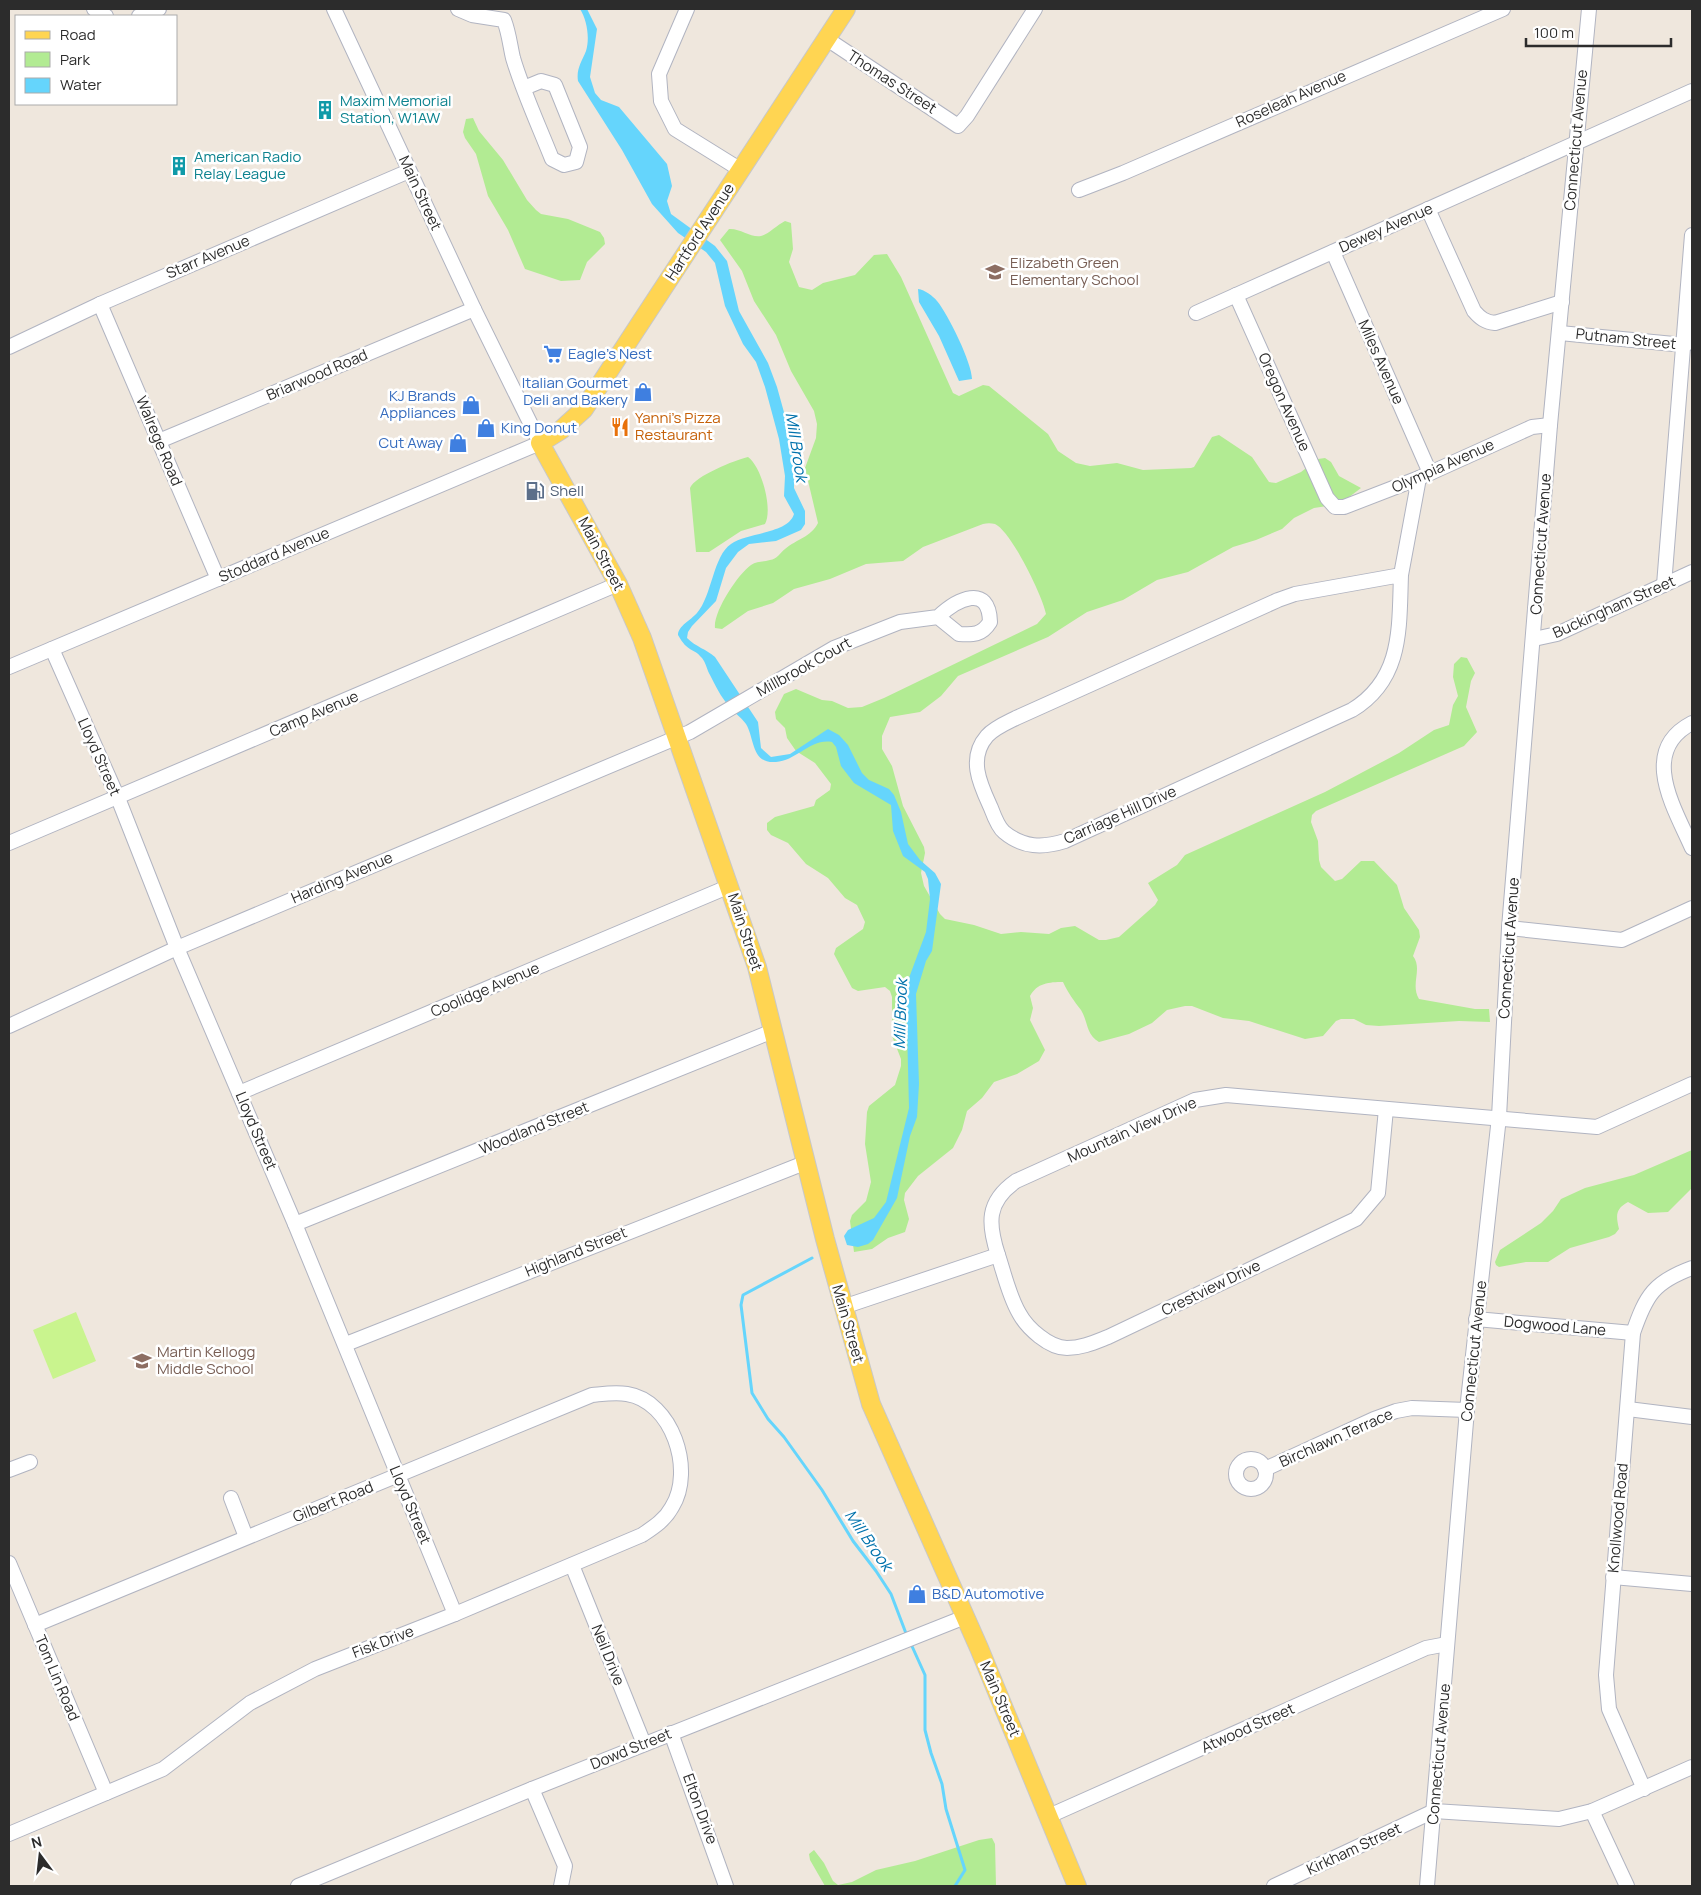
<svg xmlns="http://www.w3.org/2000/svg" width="1701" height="1895" font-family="Manrope,sans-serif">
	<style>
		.green { fill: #b2eb93 }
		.pitch { fill: #c9f48e }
		.water { fill: #65d5fc }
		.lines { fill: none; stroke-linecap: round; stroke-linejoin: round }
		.stream { stroke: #65d5fc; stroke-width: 3 }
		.minor-casing { stroke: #b1b4c1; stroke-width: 16 }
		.major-casing { stroke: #c8c8c8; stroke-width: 20 }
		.minor { stroke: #fff; stroke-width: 14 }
		.major { stroke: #ffd552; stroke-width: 18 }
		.labels { text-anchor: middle; stroke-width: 5; stroke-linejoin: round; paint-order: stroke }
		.street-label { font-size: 15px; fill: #2c2c2c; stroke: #fff }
		.culture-label { font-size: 15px; fill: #0d838f; stroke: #fff; text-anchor: start }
		.education-label { font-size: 15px; fill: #785e54; stroke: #fff; text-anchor: start }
		.shop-label { font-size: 15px; fill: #366cbe; stroke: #fff; text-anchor: start }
		.food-label { font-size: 15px; fill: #c56008; stroke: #fff; text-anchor: start }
		.service-label { font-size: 15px; fill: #4e5e75; stroke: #fff; text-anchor: start }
		.water-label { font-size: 16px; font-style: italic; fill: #0072ac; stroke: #fff }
	</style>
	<rect width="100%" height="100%" fill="#efe7dd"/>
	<g class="green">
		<polygon points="473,118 479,131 503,160 527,200 536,210 541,214 568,219 600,232 604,238 605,244 587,262 580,280 561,281 525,269 508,230 488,196 476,154 465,138 463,132 466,119"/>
		<path d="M785 221 791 223 793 249 789 262 799 287 812 290 823 283 855 275 874 255 887 254 901 277 953 393 959 396 983 385 989 386 1048 434 1058 451 1076 463 1090 466 1117 463 1143 470 1191 468 1194 467 1212 437 1219 435 1252 457 1269 482 1276 483 1301 472 1318 459 1325 458 1331 462 1339 476 1361 488 1340 504 1314 508 1294 518 1282 529 1256 540 1233 547 1188 572 1157 580 1123 600 1087 612 1048 637 958 676 941 696 920 712 890 717 882 736V749L892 766 903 806 924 847 925 853 921 873 924 886 940 914 945 919 974 925 1001 934 1021 932 1049 934 1061 928 1075 926 1099 940H1106L1119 937 1155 905 1158 900 1148 883 1177 865 1185 855 1325 792 1399 753 1434 730 1449 725 1453 705 1458 696 1453 677 1454 664 1461 657 1467 658 1475 673 1471 681 1466 707 1477 732 1464 746 1316 811 1312 815 1311 822 1318 841 1319 860 1321 867 1335 881 1342 879 1361 861H1374L1397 885 1404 908 1419 930 1420 937 1413 956C1423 969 1410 984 1419 999L1475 1009H1489L1490 1022 1459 1021 1379 1026 1366 1025 1354 1019H1341L1336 1021 1323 1036 1305 1039 1249 1021 1223 1018 1192 1006H1185L1167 1010 1152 1023 1129 1034 1099 1042C1086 1035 1088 1021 1081 1010 1074 1001 1068 993 1063 982 1049 982 1037 983 1030 996L1033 1008 1030 1020 1045 1050 1039 1061 1017 1074 994 1082 982 1098 967 1111 962 1130 953 1148 918 1176 905 1193 904 1200 909 1219 905 1232 888 1238 872 1249 854 1252 850 1221 852 1215 866 1201 871 1182 865 1144 867 1112 869 1106 895 1085 901 1066V1059L892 1036V997L890 991 885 987 858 991 852 988 834 954 836 948 863 929 865 922 857 905 845 898 828 878 806 864 788 843 771 835 767 830V823L775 817 814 806 816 800 830 790 831 784 815 763 796 751 787 738 785 728 776 719 775 712 784 694 796 689 822 700 832 701 848 708 862 707 884 698 1037 624 1046 614C1043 597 1011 531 995 524 991 523 987 523 983 524L923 547 903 561 866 564 830 579 794 589 773 603 748 611 722 629 715 628C713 612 738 574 751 565 757 561 763 562 770 560 777 559 780 553 785 549 797 539 811 537 818 523L805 468 816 438 817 424 814 411 791 371 776 335 754 301 742 271 720 240 729 229C740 228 751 238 761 236 769 234 777 225 785 221Z"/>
		<path d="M748 457C762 467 773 510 765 524L741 531 709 552H696L690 488C695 476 735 460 748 457Z"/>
		<path d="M1692 1150V1188L1668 1212 1648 1213 1628 1202C1615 1209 1616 1216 1619 1229L1615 1234 1609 1237 1570 1248 1548 1262H1526L1499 1267 1496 1265 1495 1262 1500 1250 1541 1223 1553 1211 1561 1199 1585 1188 1634 1175Z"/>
		<polygon points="992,1838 995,1844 996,1886 825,1886 810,1860 809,1854 814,1850 824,1863 833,1881 838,1885 852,1882 876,1870 915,1861 979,1840"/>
	</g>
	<polygon class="pitch" points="76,1312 96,1361 53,1379 33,1330"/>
	<g class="water">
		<path d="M580 9H587L597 29 590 77 595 93 601 100 619 107 667 164 672 186 667 201 671 214 715 246 727 261 739 311 768 363 777 387 787 423 794 462V488L805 511V524L801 530 776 541 749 544 738 552 726 568 716 601 692 626 688 632 687 638C696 647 706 649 715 657L758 722 761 748 771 757 790 754 828 729 839 735 848 745 862 773 869 780 889 789 894 795 901 812 908 844 920 860 935 873 941 884 932 951 926 961 916 994 919 1084 917 1117 910 1136 897 1198 873 1240 868 1244 858 1247 847 1245 844 1236 848 1230 874 1218 886 1202 909 1108 906 986 926 932 930 899 928 879 925 872 903 856 893 831 891 805 854 783 841 766 836 747 832 742C811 738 796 761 776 762 751 764 755 739 746 724 741 717 733 712 728 705 721 697 715 685 710 675 707 670 706 663 702 658 693 647 688 653 678 635 678 626 691 620 697 613 712 596 713 556 731 544 748 532 788 534 794 514L784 496 785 476 779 439 765 387 756 362 743 344 725 306 715 263 706 252 678 233 652 204 622 150 578 81C576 69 582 61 586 51 590 38 587 20 580 9Z"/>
		<path d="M918 289C925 290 933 296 937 301 948 314 972 363 972 379L959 381 939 336 919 302Z"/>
	</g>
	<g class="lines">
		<g class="stream">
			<polyline points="812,1258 743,1295 741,1305 752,1393 768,1419 784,1437 822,1490 853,1541 876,1571 891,1594 907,1636"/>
			<polyline points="911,1644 925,1675 925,1730 931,1753 942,1784 946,1809 965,1870 955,1886"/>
		</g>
		<g class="minor-casing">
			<g id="minor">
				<polyline points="94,9 106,16"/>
				<path d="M458 9 472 15 504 20C509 33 510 45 513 58 523 92 539 126 552 159L564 165 576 162 580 147 555 85 541 81 524 88"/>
				<polyline points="687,9 659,74 661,101 675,129 741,170"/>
				<polyline points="139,16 159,9"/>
				<polyline points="827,39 958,126 967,116 1035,9"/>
				<polyline points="1079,190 1123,173 1503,9"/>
				<path d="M1428 209 1474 311C1480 318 1485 322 1495 323L1562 302"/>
				<polyline points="1333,252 1430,473"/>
				<polyline points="1236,295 1327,498 1335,507 1344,507 1419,478 1532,427 1550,425"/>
				<polyline points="100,304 218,579"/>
				<polyline points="1196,313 1692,91"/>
				<polyline points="1560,333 1684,345 1692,341"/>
				<polyline points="9,347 100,304 409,171"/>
				<polyline points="159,441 474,309"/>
				<path d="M1401 575C1399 628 1403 679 1352 710L1065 841C1043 848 1023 848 1004 832 998 827 994 816 991 808 981 786 967 759 987 736 994 728 1006 723 1016 718L1278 600 1295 594 1401 575 1419 478"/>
				<polyline points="1664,585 1692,235"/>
				<polyline points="1534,639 1557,634 1692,572"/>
				<polyline points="52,649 118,798 177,948 295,1224 455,1614"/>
				<polyline points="9,667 540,443 474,309 334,9"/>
				<path d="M1692 723C1638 751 1675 809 1692 848"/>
				<polyline points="9,843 618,584"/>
				<polyline points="1509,928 1622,940 1692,908"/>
				<path d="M9 1026 177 948 690 732 834 648 900 622 938 617 959 634C973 635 982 635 990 622 989 583 957 599 938 617"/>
				<polyline points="239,1093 730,886"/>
				<polyline points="295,1224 773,1031"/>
				<path d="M998 1255C1004 1273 1009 1296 1019 1313 1027 1328 1049 1348 1067 1348 1082 1348 1095 1342 1108 1337L1356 1219 1378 1193 1386 1109"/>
				<path d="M843 1307 998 1255C988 1224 986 1202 1016 1181L1195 1100 1226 1095 1597 1127 1692 1084"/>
				<polyline points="1476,1319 1633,1333"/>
				<polyline points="346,1344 807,1162"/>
				<polyline points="1628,1409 1692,1417"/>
				<circle cx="1251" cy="1474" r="15"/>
				<polyline points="1265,1469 1374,1419 1396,1411 1412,1408 1467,1410"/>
				<polyline points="9,1470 30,1462"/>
				<polyline points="231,1498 246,1537"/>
				<polyline points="9,1563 106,1793"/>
				<polyline points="572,1565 644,1744"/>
				<polyline points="1613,1577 1692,1584"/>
				<polyline points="671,1733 726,1886"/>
				<polyline points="532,1789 565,1866 561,1886"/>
				<path d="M1644 1789 1609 1709 1606 1675 1633 1333C1646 1295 1654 1282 1692 1268"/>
				<polyline points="1592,1811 1627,1886"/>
				<polyline points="1049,1816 1426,1648 1447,1644"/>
				<path d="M9 1834 163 1769 250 1703 315 1669 455 1614 642 1535C654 1527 665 1520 672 1507 695 1470 672 1401 627 1394 615 1392 603 1394 592 1395L35 1625"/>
				<polyline points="298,1886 532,1789 965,1617"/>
				<polyline points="1274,1886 1434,1811 1559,1819 1592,1811 1692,1767"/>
				<polyline points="1427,1886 1467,1410 1499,1117 1509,928 1550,425 1589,9"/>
			</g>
		</g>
		<g class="major-casing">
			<polyline id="major" points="846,9 584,409 561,430 540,443 618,584 642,638 757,967 825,1239 871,1404 979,1648 1077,1886"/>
		</g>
		<use href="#minor" class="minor"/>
		<use href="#major" class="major"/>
	</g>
	<defs>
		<g id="building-bare" transform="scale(1.5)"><path d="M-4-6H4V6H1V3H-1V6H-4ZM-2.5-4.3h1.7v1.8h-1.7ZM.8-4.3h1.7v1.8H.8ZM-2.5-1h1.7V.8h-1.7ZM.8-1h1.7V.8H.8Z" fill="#0f9aa8" stroke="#fff" stroke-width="2.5" paint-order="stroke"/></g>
		<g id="school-bare" transform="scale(1.5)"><path d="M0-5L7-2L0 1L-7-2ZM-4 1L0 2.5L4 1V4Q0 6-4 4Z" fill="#8d6e63" stroke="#fff" stroke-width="2.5" paint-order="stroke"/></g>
		<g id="supermarket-bare" transform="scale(1.5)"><path d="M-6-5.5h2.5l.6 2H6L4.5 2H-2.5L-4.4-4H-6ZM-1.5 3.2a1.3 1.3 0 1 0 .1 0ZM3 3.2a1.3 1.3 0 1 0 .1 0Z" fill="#3f7fe0" stroke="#fff" stroke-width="2.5" paint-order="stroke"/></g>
		<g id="shop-bare" transform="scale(1.5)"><path d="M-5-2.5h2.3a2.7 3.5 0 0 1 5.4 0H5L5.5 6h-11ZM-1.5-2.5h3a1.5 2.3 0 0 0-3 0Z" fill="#3f7fe0" stroke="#fff" stroke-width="2.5" paint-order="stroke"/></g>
		<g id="restaurant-bare" transform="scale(1.5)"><path d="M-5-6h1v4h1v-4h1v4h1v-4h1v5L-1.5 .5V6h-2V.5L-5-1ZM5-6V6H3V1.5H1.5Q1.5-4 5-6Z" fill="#e8710a" stroke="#fff" stroke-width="2.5" paint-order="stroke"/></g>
		<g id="fuel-bare" transform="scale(1.5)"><path d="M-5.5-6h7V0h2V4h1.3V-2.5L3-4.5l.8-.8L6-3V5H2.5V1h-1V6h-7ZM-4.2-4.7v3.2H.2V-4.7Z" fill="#5c6f8a" stroke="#fff" stroke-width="2.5" paint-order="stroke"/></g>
	</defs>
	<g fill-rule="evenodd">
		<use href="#building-bare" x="325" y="110"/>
		<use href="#building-bare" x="179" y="166"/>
		<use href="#school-bare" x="995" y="272"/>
		<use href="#supermarket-bare" x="553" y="354"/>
		<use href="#shop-bare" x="643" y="392"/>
		<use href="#shop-bare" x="471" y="405"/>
		<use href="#restaurant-bare" x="620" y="427"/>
		<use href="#shop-bare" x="486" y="428"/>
		<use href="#shop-bare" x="458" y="443"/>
		<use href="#fuel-bare" x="535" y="491"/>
		<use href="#school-bare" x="142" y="1361"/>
		<use href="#shop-bare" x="917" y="1594"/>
	</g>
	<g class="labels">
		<g class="street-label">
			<text transform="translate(892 82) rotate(33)" y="5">Thomas Street</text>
			<text transform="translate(1291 99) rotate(-24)" y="5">Roseleah Avenue</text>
			<text transform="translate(1576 140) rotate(-85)" y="5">Connecticut Avenue</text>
			<text transform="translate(420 193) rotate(65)" y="5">Main Street</text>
			<text transform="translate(1386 228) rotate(-24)" y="5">Dewey Avenue</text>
			<text transform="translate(700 232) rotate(-57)" y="5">Hartford Avenue</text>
			<text transform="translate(208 257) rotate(-23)" y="5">Starr Avenue</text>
			<text transform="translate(1626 339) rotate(6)" y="5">Putnam Street</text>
			<text transform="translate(1381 362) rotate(66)" y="5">Miles Avenue</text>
			<text transform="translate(317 375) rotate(-23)" y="5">Briarwood Road</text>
			<text transform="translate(1284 402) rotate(66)" y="5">Oregon Avenue</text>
			<text transform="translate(159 441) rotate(67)" y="5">Walrege Road</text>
			<text transform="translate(1443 466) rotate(-24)" y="5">Olympia Avenue</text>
			<text transform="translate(1541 544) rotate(-86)" y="5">Connecticut Avenue</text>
			<text transform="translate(601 554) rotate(62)" y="5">Main Street</text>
			<text transform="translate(274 555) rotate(-23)" y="5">Stoddard Avenue</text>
			<text transform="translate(1614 607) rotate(-24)" y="5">Buckingham Street</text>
			<text transform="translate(804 667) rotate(-29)" y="5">Millbrook Court</text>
			<text transform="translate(314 714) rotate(-23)" y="5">Camp Avenue</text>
			<text transform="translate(99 757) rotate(66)" y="5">Lloyd Street</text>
			<text transform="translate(1120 815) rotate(-24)" y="5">Carriage Hill Drive</text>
			<text transform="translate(342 878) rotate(-23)" y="5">Harding Avenue</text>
			<text transform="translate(745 932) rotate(72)" y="5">Main Street</text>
			<text transform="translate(1509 948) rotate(-86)" y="5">Connecticut Avenue</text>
			<text transform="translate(485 990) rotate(-23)" y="5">Coolidge Avenue</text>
			<text transform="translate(534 1128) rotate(-22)" y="5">Woodland Street</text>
			<text transform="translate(1132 1130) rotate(-24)" y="5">Mountain View Drive</text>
			<text transform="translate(256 1131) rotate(67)" y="5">Lloyd Street</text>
			<text transform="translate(576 1252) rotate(-22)" y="5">Highland Street</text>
			<text transform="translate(1211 1288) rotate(-26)" y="5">Crestview Drive</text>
			<text transform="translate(848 1324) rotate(74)" y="5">Main Street</text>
			<text transform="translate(1555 1326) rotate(5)" y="5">Dogwood Lane</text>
			<text transform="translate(1474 1351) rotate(-84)" y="5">Connecticut Avenue</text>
			<text transform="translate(1336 1438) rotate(-24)" y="5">Birchlawn Terrace</text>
			<text transform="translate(333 1502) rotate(-22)" y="5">Gilbert Road</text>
			<text transform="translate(410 1505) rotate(67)" y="5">Lloyd Street</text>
			<text transform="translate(1618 1518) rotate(-85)" y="5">Knollwood Road</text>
			<text transform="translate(383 1642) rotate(-21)" y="5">Fisk Drive</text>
			<text transform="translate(608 1655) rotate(68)" y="5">Neil Drive</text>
			<text transform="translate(57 1678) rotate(67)" y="5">Tom Lin Road</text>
			<text transform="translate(1000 1699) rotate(67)" y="5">Main Street</text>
			<text transform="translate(1248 1728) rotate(-24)" y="5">Atwood Street</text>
			<text transform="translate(631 1749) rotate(-22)" y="5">Dowd Street</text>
			<text transform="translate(1439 1754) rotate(-85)" y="5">Connecticut Avenue</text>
			<text transform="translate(700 1809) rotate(70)" y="5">Elton Drive</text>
			<text transform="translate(1354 1849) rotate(-25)" y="5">Kirkham Street</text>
		</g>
		<g class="culture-label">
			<text x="340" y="106">Maxim Memorial<tspan x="340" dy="17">Station, W1AW</tspan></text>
			<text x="194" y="162">American Radio<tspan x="194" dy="17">Relay League</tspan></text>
		</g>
		<g class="education-label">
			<text x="1010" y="268">Elizabeth Green<tspan x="1010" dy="17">Elementary School</tspan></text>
			<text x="157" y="1357">Martin Kellogg<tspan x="157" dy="17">Middle School</tspan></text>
		</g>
		<g class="shop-label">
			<text x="568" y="359">Eagle's Nest</text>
			<text x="628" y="388" text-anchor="end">Italian Gourmet<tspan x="628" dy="17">Deli and Bakery</tspan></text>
			<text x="456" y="401" text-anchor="end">KJ Brands<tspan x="456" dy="17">Appliances</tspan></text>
			<text x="501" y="433">King Donut</text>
			<text x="443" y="448" text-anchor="end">Cut Away</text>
			<text x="932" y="1599">B&amp;D Automotive</text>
		</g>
		<g class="food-label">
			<text x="635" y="423">Yanni's Pizza<tspan x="635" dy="17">Restaurant</tspan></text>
		</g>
		<g class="service-label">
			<text x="550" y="496">Shell</text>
		</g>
		<g class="water-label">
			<text transform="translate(797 447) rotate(81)" y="6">Mill Brook</text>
			<text transform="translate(900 1014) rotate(-88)" y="6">Mill Brook</text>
			<text transform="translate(869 1540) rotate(55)" y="6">Mill Brook</text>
		</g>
	</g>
	<rect width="1701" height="1895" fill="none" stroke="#2c2c2c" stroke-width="20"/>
	<rect x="15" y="15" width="162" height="90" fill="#ffffff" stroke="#ababab"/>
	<rect x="25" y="31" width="25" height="8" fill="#ffd552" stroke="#ababab"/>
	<text x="60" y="40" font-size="15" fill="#2c2c2c">Road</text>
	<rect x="25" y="52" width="25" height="15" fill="#b2eb93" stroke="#ababab"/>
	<text x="60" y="65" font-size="15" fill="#2c2c2c">Park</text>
	<rect x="25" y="78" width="25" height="15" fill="#65d5fc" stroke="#ababab"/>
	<text x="60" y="90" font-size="15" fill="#2c2c2c">Water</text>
	<g transform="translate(40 1855) rotate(345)" stroke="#ffffff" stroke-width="4" paint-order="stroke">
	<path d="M0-4L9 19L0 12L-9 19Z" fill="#2c2c2c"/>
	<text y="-8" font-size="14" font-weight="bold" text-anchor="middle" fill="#2c2c2c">N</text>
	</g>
	<path d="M1526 38v8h145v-8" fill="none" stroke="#2c2c2c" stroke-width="2.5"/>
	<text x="1534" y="38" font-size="15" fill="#2c2c2c" stroke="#ffffff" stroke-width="4" paint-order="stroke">100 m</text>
</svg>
